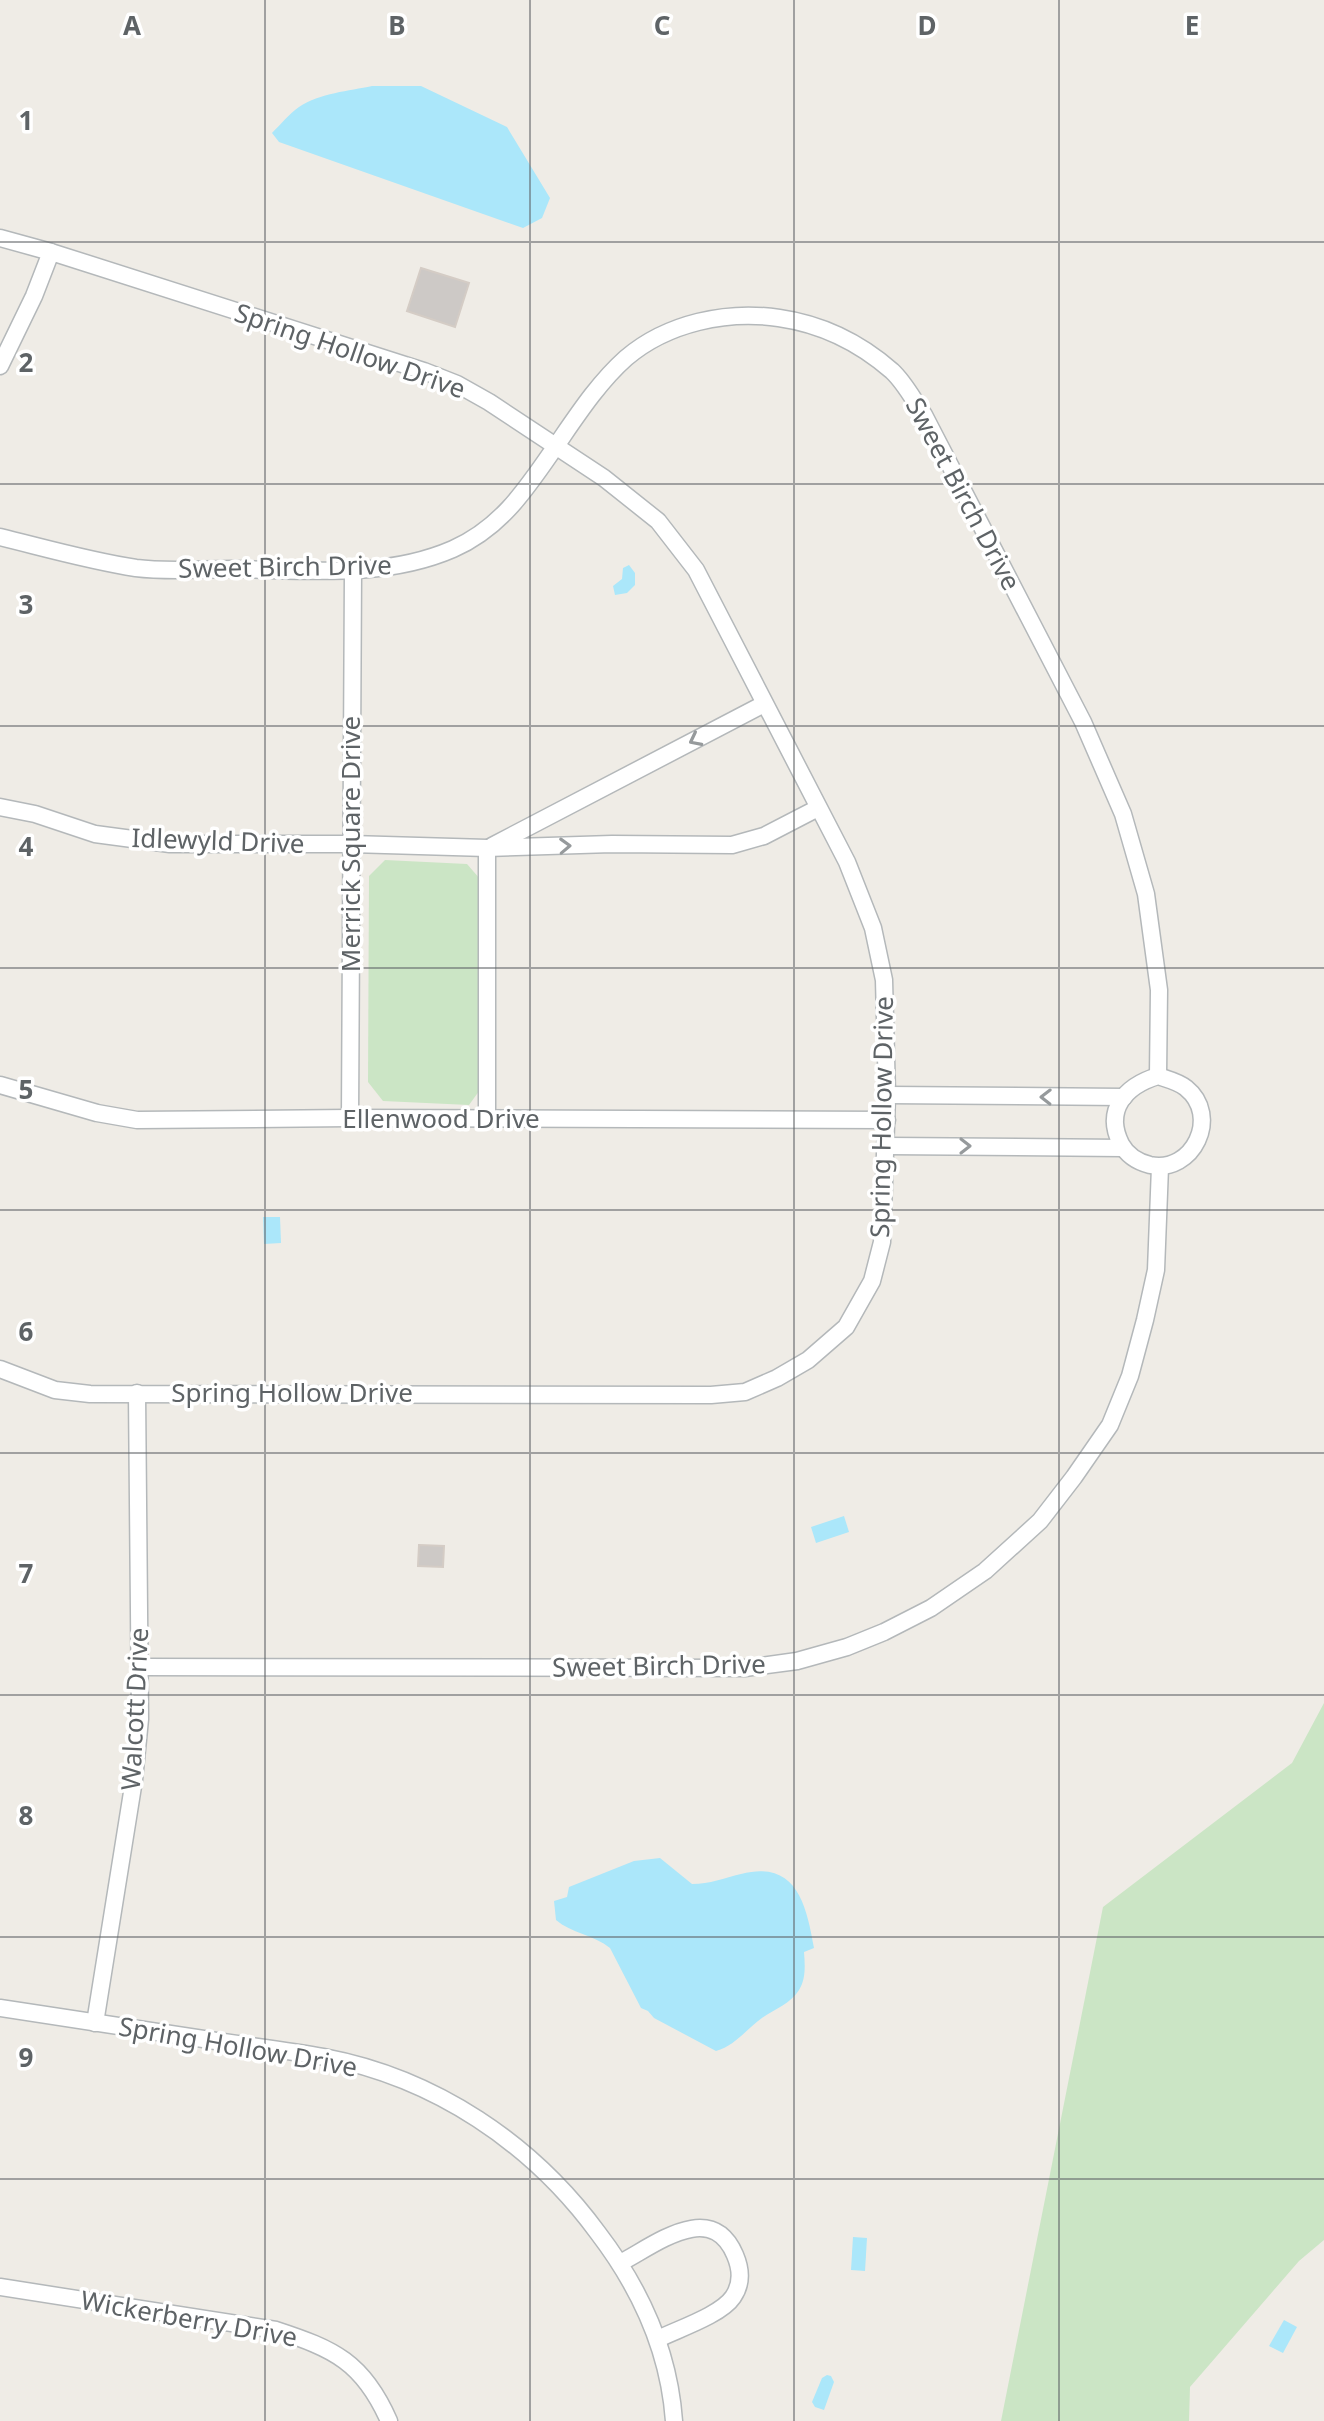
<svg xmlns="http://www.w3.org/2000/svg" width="1324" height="2421" font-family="'Noto Sans',sans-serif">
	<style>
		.green { fill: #cbe5c5 }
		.water { fill: #abe7fa }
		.building { fill: #cdc9c6; stroke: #d4ccc5; stroke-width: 2 }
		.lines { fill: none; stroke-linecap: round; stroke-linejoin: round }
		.minor-casing { stroke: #b4b8ba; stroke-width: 19 }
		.minor { stroke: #fff; stroke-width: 16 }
		.oneway { stroke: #969a9c }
		.grid { fill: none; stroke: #5e6366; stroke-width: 2; stroke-opacity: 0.55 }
		.labels { text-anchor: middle; stroke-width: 7; stroke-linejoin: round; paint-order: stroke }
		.street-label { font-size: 26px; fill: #5e6366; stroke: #fff }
		.grid-label { font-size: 26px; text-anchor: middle; font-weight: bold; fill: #5e6366; stroke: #fff; stroke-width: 7; stroke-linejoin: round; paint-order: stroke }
	</style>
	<rect width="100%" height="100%" fill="#efece6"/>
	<g class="green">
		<polygon points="385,860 467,864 480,879 482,1087 469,1105 383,1101 368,1082 369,876"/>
		<polygon points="1324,1703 1324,2240 1299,2261 1190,2387 1189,2421 1001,2421 1103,1907 1292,1763"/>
	</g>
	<g class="water">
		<path d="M372 86H421L507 127 550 198 542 218 523 228 279 142 272 133C281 124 289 114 299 107 320 93 349 91 372 86Z"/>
		<polygon points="629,565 635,573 635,585 627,593 615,595 613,586 622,579 623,568"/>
		<polygon points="280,1217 281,1243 264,1244 263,1217"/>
		<polygon points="844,1516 849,1532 816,1543 811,1527"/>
		<path d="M660 1858 692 1884C710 1884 724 1878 741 1874 796 1860 806 1903 814 1948L804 1952C805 1965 806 1979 799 1990 790 2005 771 2010 758 2021 744 2032 734 2046 716 2051L654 2018 648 2011 641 2008 610 1948C594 1935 571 1933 556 1920L554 1901 567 1897 569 1887 634 1861Z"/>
		<polygon points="853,2237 867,2238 865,2271 851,2270"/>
		<polygon points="1284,2320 1297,2327 1283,2353 1269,2346"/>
		<polygon points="827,2375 831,2376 834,2382 824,2410 815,2407 812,2402 822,2378"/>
	</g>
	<g class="building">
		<polygon points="421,268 469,283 455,327 407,311"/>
		<polygon points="419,1545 444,1546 443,1567 418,1566"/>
	</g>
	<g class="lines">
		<g class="minor-casing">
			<g id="minor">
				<polyline points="0,238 51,252 424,371 457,384 489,402 604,478 658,521 696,570 847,862 873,928 884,980 887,1095 882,1242 872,1281 846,1327 808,1360 777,1378 745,1392 711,1395 90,1394 55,1390 0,1369"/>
				<polyline points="0,366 34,296 51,252"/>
				<path d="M0 537C45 548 90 561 136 568 167 572 201 569 232 569 307 570 384 579 453 549 503 527 528 486 558 443 578 414 599 382 626 358 667 323 727 310 779 318 821 324 860 343 892 371 905 383 914 401 924 415L1083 722 1123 814 1146 894 1159 990 1158 1076"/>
				<polyline points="0,807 35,814 95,834 170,844 351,844 487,848 612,844 732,845 764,836 818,808"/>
				<polyline points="492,846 764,704"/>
				<path d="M1158 1076C1167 1079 1179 1082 1186 1088 1221 1116 1193 1174 1150 1165 1138 1162 1127 1155 1121 1144 1104 1110 1125 1086 1158 1076Z"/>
				<polyline points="0,1085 97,1113 137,1120 350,1118 887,1120"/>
				<polyline points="887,1095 1124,1097"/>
				<polyline points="350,1118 353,571"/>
				<polyline points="487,1119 487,848"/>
				<polyline points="887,1146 1123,1148"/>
				<polyline points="140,1667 745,1668 797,1661 847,1647 884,1632 931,1608 985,1571 1040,1521 1074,1477 1110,1425 1130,1376 1145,1320 1156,1270 1160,1167"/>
				<path d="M0 2008C70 2019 140 2030 210 2040 248 2046 286 2050 324 2057 435 2078 532 2143 598 2233 640 2288 669 2351 674 2421"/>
				<polyline points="95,2023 134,1780 140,1719 137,1393"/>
				<path d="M620 2263C655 2245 711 2199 735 2255 741 2269 742 2284 733 2297 721 2315 678 2329 658 2339"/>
				<path d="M0 2287 276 2330C334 2349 363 2362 389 2421"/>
			</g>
		</g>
		<use href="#minor" class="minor"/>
	</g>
	<defs><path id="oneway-chevron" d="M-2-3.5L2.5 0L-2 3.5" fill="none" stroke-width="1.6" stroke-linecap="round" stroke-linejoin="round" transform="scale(2)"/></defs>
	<g class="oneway">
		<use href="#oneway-chevron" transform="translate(695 740) rotate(153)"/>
		<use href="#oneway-chevron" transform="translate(565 846) rotate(-2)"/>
		<use href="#oneway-chevron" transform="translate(1046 1097) rotate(-179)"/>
		<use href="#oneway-chevron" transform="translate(965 1146)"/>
	</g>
	<path class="grid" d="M265 0V2421M530 0V2421M794 0V2421M1059 0V2421M0 242H1324M0 484H1324M0 726H1324M0 968H1324M0 1210H1324M0 1453H1324M0 1695H1324M0 1937H1324M0 2179H1324"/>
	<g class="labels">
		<g class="street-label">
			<text transform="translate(350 351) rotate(19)" y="9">Spring Hollow Drive</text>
			<text transform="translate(963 494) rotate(62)" y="9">Sweet Birch Drive</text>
			<text transform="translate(285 567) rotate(-1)" y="9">Sweet Birch Drive</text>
			<text transform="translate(218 841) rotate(2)" y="9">Idlewyld Drive</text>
			<text transform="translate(351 844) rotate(-90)" y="9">Merrick Square Drive</text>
			<text transform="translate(882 1117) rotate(-89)" y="9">Spring Hollow Drive</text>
			<text x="441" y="1128">Ellenwood Drive</text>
			<text x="292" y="1402">Spring Hollow Drive</text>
			<text transform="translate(659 1666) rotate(-1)" y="9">Sweet Birch Drive</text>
			<text transform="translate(135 1709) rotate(-87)" y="9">Walcott Drive</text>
			<text transform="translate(238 2047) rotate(10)" y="9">Spring Hollow Drive</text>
			<text transform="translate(189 2319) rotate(10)" y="9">Wickerberry Drive</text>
		</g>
	</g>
	<g class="grid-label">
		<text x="132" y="35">A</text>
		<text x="397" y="35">B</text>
		<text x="662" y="35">C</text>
		<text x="927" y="35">D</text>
		<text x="1192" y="35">E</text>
		<text x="26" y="130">1</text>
		<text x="26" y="372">2</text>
		<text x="26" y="614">3</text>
		<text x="26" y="856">4</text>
		<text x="26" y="1099">5</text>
		<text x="26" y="1341">6</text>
		<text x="26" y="1583">7</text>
		<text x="26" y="1825">8</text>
		<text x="26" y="2067">9</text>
	</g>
</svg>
